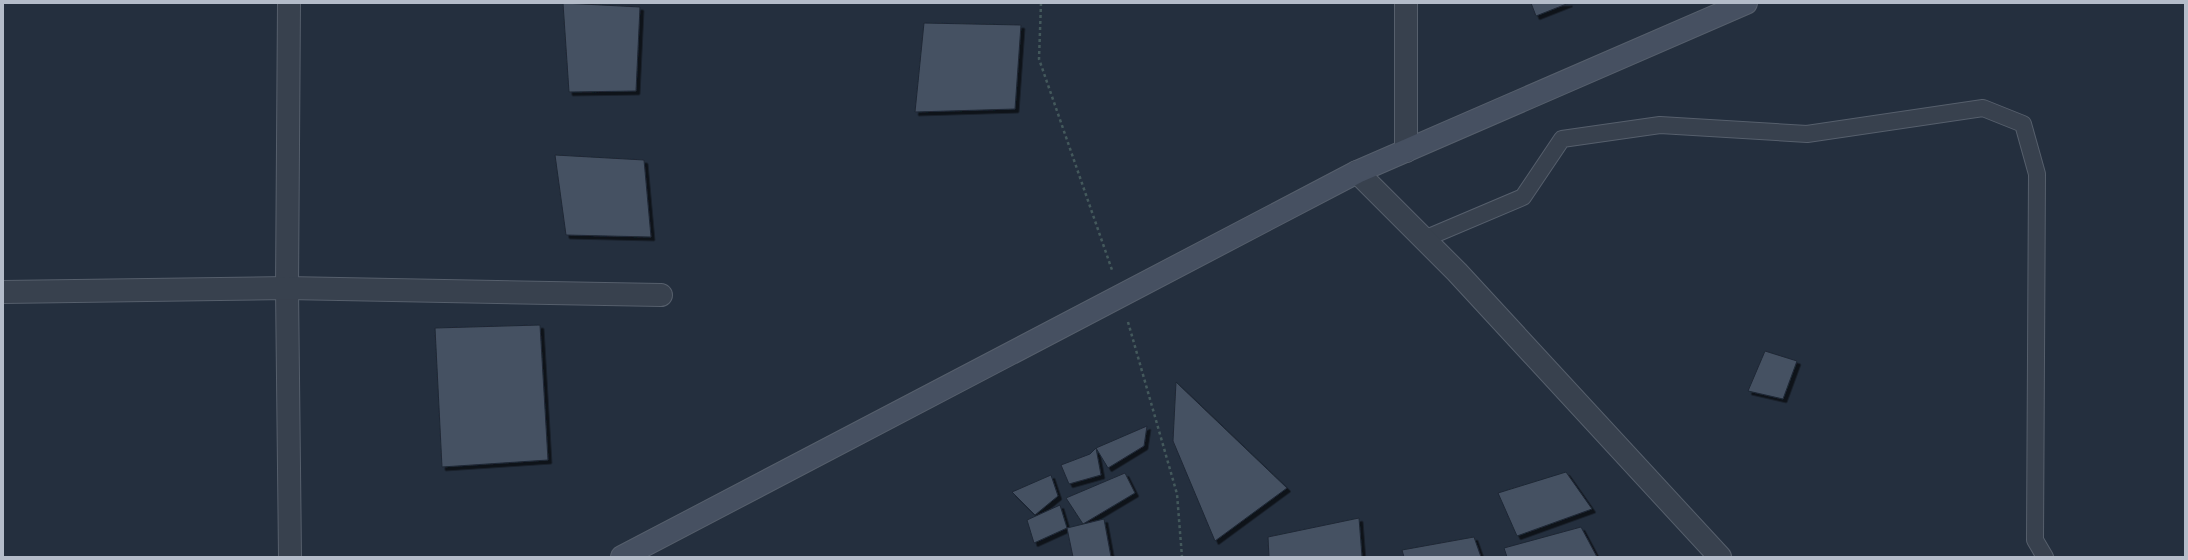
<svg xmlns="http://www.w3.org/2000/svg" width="2188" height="560" font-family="'IBM Plex Sans',sans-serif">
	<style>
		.building { fill: #455162; stroke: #1f2835; filter: url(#shadow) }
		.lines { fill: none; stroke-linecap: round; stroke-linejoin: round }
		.service-casing { stroke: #565f6c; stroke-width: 18 }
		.minor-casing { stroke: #565f6c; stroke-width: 24 }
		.secondary-casing { stroke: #565f6c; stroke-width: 24 }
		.path { stroke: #44595c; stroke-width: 2.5; stroke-dasharray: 3 3; stroke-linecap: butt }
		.service { stroke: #38414e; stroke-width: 16 }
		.minor { stroke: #38414e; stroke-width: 22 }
		.secondary { stroke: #465061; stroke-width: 22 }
	</style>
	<defs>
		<filter id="shadow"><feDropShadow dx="3.5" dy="3.5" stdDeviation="0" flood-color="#0009"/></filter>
	</defs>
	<rect width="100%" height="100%" fill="#242f3e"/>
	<g class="building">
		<polygon points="563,3 640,7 636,91 569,92"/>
		<polygon points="1531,3 1569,3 1536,16"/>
		<polygon points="924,23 1021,25 1015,109 915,112"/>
		<polygon points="555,155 644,160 651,237 566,235"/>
		<polygon points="540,325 548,460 442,467 435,328"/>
		<polygon points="1765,351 1797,361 1783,399 1748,391"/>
		<polygon points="1176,382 1287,488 1215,541 1173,441"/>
		<polygon points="1147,426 1144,446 1108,468 1096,448"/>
		<polygon points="1096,448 1101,475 1069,484 1061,465 1090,454"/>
		<polygon points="1566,472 1592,509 1517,536 1498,493"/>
		<polygon points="1125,473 1135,493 1083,524 1066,498"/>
		<polygon points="1051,475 1058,496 1035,515 1012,492"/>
		<polygon points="1060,505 1067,528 1034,543 1027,520"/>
		<polygon points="1359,518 1362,557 1269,557 1268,537"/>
		<polygon points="1104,519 1111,557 1073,557 1067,528"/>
		<polygon points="1581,527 1597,557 1507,557 1504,548"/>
		<polygon points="1474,537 1481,557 1404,557 1402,550"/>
	</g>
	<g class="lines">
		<g class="service-casing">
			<polyline id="service" points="1424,239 1523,197 1562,139 1660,125 1807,134 1983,108 2023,124 2037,174 2035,540 2045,557"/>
		</g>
		<g class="minor-casing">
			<g id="minor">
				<polyline points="289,3 287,288 290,557"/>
				<polyline points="1406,151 1406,3"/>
				<polyline points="1357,172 1457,272 1720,557"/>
				<polyline points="3,292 287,288 661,295"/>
			</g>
		</g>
		<g class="secondary-casing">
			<polyline id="secondary" points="622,557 1357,172 1746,3"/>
		</g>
		<g class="path">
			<polyline points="1041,3 1039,59 1112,270"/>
			<polyline points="1128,322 1177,494 1182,557"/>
		</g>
		<use href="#service" class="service"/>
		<use href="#minor" class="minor"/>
		<use href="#secondary" class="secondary"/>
	</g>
	<rect width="2188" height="560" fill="none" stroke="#b4bcc9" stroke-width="8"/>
</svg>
